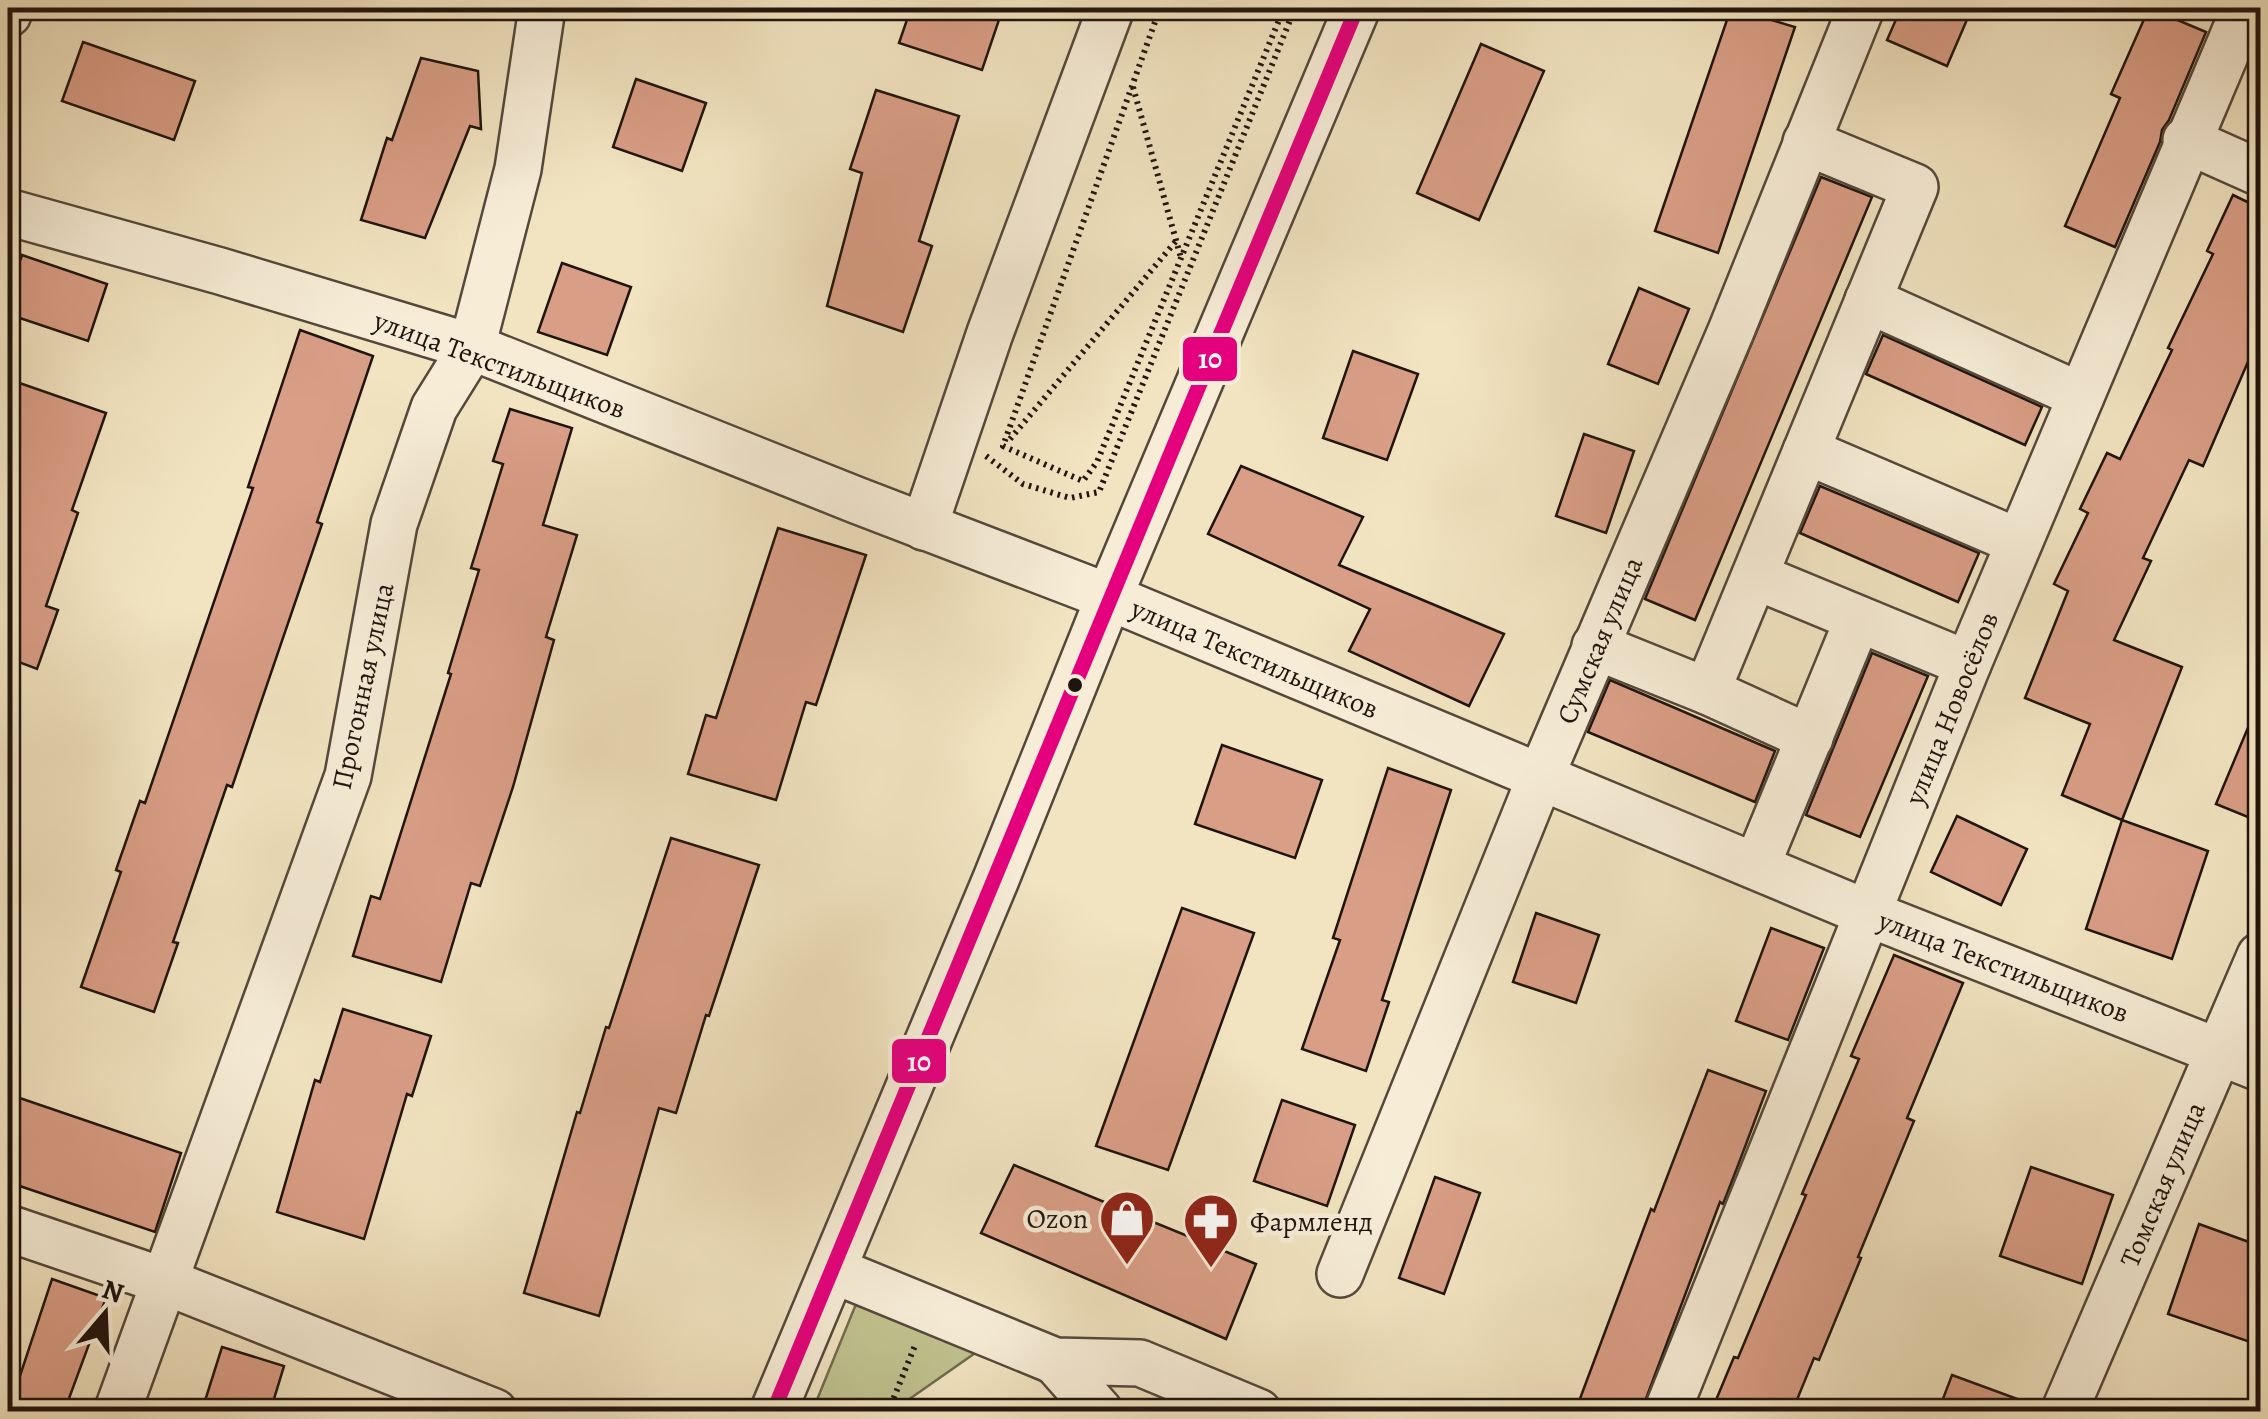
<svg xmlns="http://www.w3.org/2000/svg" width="2268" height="1419" font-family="Alegreya,serif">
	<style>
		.green { fill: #c0c28f; stroke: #706b4f; stroke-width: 2.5 }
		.building { fill: #d99e86; stroke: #20140f; stroke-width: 2.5 }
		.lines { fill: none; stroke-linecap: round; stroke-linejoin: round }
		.minor-casing { stroke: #54483c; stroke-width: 50 }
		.path { stroke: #20140f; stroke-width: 6; stroke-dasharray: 2.5 5; stroke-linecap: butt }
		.minor { stroke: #f7edd7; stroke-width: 45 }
		.bus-1-casing { stroke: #f7edd7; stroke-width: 22 }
		.bus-1 { stroke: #e5007d; stroke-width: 15 }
		.bus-dot { fill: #20140f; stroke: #f7edd7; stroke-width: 4 }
		.labels { text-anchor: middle; stroke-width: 9; stroke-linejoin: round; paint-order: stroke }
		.street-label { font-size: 28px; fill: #20140f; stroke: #f7edd7 }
		.poi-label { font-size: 28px; fill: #20140f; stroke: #f7edd7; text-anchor: end }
		.line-badge { stroke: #f7edd7; stroke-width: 4 }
		.badge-label { font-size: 28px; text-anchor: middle; font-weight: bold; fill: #fff }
	</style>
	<rect width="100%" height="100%" fill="#f2e4c1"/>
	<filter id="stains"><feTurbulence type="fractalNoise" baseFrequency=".002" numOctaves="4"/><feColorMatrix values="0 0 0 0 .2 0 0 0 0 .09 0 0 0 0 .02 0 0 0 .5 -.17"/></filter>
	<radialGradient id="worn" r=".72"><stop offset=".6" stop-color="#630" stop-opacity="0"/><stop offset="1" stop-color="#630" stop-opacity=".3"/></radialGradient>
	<polygon class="green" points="856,1304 978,1351 898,1407 896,1411 812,1412"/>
	<g class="building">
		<polygon points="911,8 1003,8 982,70 899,43"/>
		<polygon points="1731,8 1795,27 1718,253 1655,231"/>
		<polygon points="1901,8 1972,8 1947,66 1887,40"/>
		<polygon points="2149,8 2206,32 2169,120 2162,130 2160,142 2115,247 2065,226 2120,98 2111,94"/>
		<polygon points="83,42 195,81 174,140 62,101"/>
		<polygon points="1481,44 1544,71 1479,220 1417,193"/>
		<polygon points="421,58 478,71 481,129 470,126 425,238 361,220 387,138 392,140"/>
		<polygon points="636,79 706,103 682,171 613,147"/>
		<polygon points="876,90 959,116 919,241 932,246 903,332 827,306 862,173 850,169"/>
		<polygon points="1821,177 1872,197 1695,620 1645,599"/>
		<polygon points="2233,195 2260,208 2260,334 2203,466 2189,460 2143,558 2151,561 2114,640 2182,667 2122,820 2062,795 2090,724 2025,698 2068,591 2054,584 2088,513 2080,509 2107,453 2120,459 2172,350 2168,348 2213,254 2207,251"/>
		<polygon points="22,255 107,284 88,341 8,314 8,297"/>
		<polygon points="562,263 631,287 607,355 538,332"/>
		<polygon points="1639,288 1689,309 1658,384 1608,364"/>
		<polygon points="300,330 373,356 317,522 322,524 232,787 227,785 173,942 178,943 154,1012 81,987 121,872 116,870 140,801 145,803 253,488 248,487"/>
		<polygon points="1883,335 2042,407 2025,445 1866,374"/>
		<polygon points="1353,351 1418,374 1387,460 1323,438"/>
		<polygon points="8,379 106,413 72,510 78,513 46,606 58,610 37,669 8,658"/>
		<polygon points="510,409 572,428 543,525 577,535 546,637 554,640 513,787 480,886 471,883 441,982 353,956 371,896 380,899 451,674 448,673 479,570 471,568 503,464 493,461"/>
		<polygon points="1584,434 1634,451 1606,533 1556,516"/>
		<polygon points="1241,466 1363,517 1339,565 1504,634 1469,706 1349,651 1370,609 1208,534"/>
		<polygon points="1820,486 1979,553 1958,602 1800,533"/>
		<polygon points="778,528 866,555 816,705 806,702 776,800 688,774 706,715 716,718"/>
		<polygon points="1872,653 1928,676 1860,837 1806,815"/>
		<polygon points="1610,680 1775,751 1755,802 1588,732"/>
		<polygon points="2260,699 2260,822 2216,804"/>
		<polygon points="1222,745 1322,780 1295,858 1195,824"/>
		<polygon points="1388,768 1451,790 1382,1000 1389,1002 1366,1071 1302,1049 1340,940 1333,938"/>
		<polygon points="1957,816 2027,849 2001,905 1931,872"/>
		<polygon points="2122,820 2208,851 2172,959 2086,929"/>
		<polygon points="671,838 759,865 709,1016 706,1015 676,1113 659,1108 599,1316 524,1293 577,1112 580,1113 606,1027 609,1028"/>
		<polygon points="1182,908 1254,933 1168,1170 1096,1146"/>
		<polygon points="1536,913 1599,935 1576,1003 1513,982"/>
		<polygon points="1771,928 1824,948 1788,1040 1736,1021"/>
		<polygon points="1894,955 1963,983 1907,1118 1914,1121 1858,1257 1861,1258 1819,1360 1814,1358 1792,1412 1711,1412 1734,1357 1738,1358 1806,1195 1802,1194 1859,1059 1851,1056"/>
		<polygon points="343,1009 431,1036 412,1096 407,1094 364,1239 277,1212 315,1080 320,1082"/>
		<polygon points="1708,1070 1766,1091 1737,1168 1723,1204 1720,1202 1641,1412 1575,1412 1651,1209 1654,1211"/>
		<polygon points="8,1094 181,1153 155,1232 8,1182"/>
		<polygon points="1282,1100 1355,1125 1327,1206 1254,1181"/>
		<polygon points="1014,1165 1256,1264 1226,1339 981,1233"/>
		<polygon points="2031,1167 2113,1195 2082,1284 2000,1256"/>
		<polygon points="1435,1177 1480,1193 1444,1294 1399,1278"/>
		<polygon points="2199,1224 2260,1246 2260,1322 2253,1343 2168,1314"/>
		<polygon points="52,1279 106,1298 64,1412 8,1412"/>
		<polygon points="222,1347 284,1366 270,1412 229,1412 204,1404"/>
		<polygon points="1952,1375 2039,1407 2038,1412 1938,1412"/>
	</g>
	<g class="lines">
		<g class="minor-casing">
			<g id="minor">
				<polyline points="8,14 9,8"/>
				<polyline points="2186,140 2260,173"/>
				<polyline points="8,212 220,271 472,347 856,500 1109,597 1867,913 2260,1068"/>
				<polyline points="1868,300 2081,396"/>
				<polyline points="1806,451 2019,542"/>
				<polyline points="924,527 990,333 1111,8"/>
				<polyline points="1755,576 1968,664"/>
				<polyline points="1595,646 1707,691 1915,187 1806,142"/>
				<polyline points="1707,691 1810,738"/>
				<polyline points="1757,865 1858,619"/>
				<polyline points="8,1228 164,1281 494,1412"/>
				<polyline points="833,1270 1055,1361 1140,1363 1258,1412"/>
				<polyline points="1340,1274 1540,778 1731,331 1861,8"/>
				<polyline points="1055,1361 1100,1412"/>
				<polyline points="117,1412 348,776 394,524 434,408 472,347 518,169 542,8"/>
				<polyline points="773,1412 996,879 1109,597 1357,8"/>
				<polyline points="1667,1412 1968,664 2245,8"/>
				<polyline points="2064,1412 2260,956"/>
			</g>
		</g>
		<g class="path">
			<polyline points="1160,8 1003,446 1083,481 1097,462 1284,8"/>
			<polyline points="1133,87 1181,258"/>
			<polyline points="1010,439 1176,241"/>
			<polyline points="986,456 1023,484 1070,498 1099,492 1295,8"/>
			<polyline points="888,1412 916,1343"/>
			<polyline points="972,1412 1041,1404"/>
		</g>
		<use href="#minor" class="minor"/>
		<g class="bus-1-casing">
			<path id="bus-1" d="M773 1412C969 944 1160 475 1357 8"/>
		</g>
		<use href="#bus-1" class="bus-1"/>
	</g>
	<defs>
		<g id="shop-pin" transform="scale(2.875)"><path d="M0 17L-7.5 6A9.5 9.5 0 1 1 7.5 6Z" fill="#8f2418" stroke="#f7edd7"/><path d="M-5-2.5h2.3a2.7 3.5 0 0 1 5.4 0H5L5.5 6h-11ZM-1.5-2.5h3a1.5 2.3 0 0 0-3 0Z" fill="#fff"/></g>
		<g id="pharmacy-pin" transform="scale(2.875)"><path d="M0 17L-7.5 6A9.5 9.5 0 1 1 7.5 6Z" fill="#8f2418" stroke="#f7edd7"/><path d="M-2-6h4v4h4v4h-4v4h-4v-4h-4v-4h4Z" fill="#fff"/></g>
	</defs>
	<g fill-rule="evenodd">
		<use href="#shop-pin" x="1127" y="1218"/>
		<use href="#pharmacy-pin" x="1211" y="1221"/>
	</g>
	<circle class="bus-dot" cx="1075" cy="685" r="9"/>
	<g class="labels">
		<g class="street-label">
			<text transform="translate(500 364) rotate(20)" y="10">улица Текстильщиков</text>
			<text transform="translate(1599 640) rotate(-67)" y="10">Сумская улица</text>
			<text transform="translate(1255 658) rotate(23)" y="10">улица Текстильщиков</text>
			<text transform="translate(362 686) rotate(-78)" y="10">Прогонная улица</text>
			<text transform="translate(1951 708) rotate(-68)" y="10">улица Новосёлов</text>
			<text transform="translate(2004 966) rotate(21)" y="10">улица Текстильщиков</text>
			<text transform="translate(2162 1184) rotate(-67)" y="10">Томская улица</text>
		</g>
		<g class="poi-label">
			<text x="1088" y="1228">Ozon</text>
			<text x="1250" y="1231" text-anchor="start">Фармленд</text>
		</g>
	</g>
	<g class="line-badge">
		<rect x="1181" y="335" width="58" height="48" rx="10" fill="#e5007d"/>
		<rect x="890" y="1037" width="58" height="48" rx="10" fill="#e5007d"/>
	</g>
	<g class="badge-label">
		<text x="1210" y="368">10</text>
		<text x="919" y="1071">10</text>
	</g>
	<rect width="2268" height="1419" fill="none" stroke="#f2e4c1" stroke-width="40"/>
	<rect x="10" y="10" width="2248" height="1399" fill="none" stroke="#20140f" stroke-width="5"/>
	<rect x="20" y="20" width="2228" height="1379" fill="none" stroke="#20140f" stroke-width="2.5"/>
	<g transform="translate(105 1314) rotate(19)" stroke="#f7edd7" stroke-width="8" paint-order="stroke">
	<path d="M0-8L18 38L0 25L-18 38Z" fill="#20140f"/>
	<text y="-15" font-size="28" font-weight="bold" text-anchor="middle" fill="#20140f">N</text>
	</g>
	<rect width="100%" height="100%" filter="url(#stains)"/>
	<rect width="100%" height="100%" fill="url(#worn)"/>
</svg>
